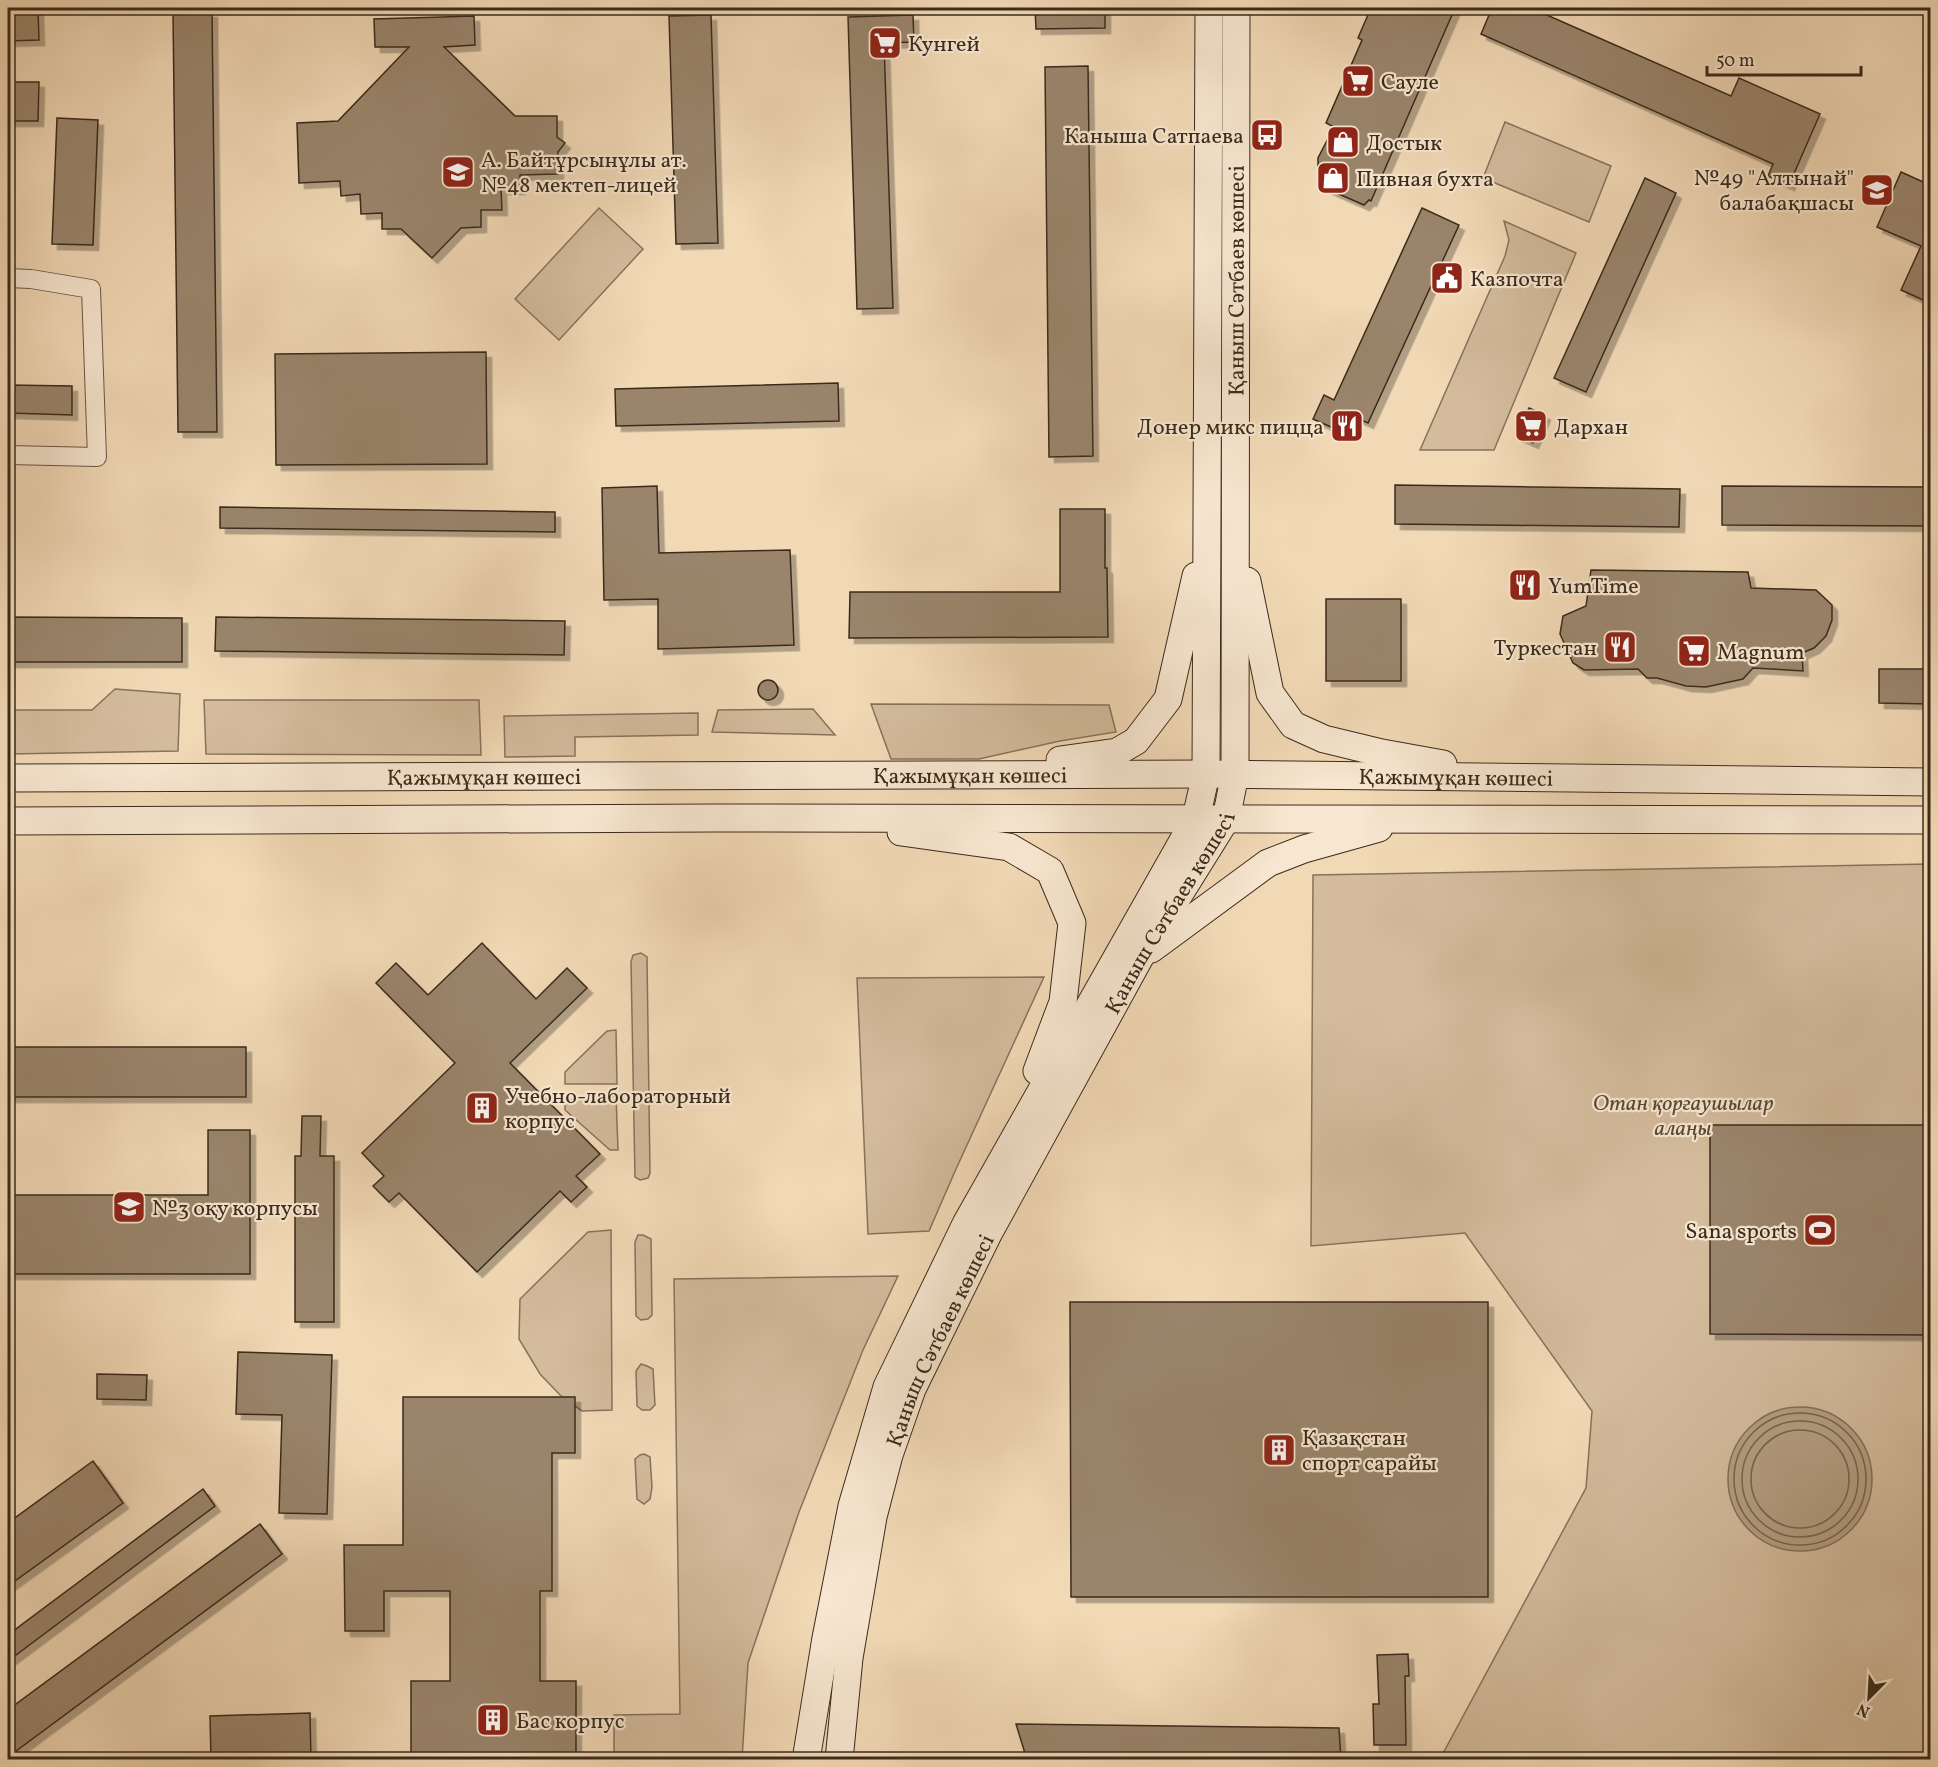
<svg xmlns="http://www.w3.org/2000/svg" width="1938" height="1767" font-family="Vollkorn,serif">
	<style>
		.green { fill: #d3bb9c; stroke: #86735c; stroke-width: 1.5 }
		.water { fill: #b39e81; stroke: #837058; stroke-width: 1.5 }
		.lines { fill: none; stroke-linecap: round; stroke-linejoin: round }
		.shore { stroke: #76644e; stroke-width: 1.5 }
		.building { fill: #9a856c; stroke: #3a2b1b; stroke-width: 1.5; filter: url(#shadow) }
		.minor-casing { stroke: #685642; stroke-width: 20 }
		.secondary-casing { stroke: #3a2b1b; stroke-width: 29 }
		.minor { stroke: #f7e6d0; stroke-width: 18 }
		.secondary { stroke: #f7e6d0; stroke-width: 27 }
		.labels { text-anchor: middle; stroke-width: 4.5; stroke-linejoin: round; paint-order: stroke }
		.poi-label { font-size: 22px; fill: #3a2b1b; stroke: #f7e6d0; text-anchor: start }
		.street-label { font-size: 22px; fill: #3a2b1b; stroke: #f7e6d0 }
		.park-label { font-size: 22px; font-style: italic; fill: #594835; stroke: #f7e6d0 }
	</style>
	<defs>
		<filter id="shadow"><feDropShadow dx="5.5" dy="5.5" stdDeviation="0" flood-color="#0004"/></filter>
	</defs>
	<rect width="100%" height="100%" fill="#f2d9b6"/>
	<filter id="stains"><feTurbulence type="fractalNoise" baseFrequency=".00333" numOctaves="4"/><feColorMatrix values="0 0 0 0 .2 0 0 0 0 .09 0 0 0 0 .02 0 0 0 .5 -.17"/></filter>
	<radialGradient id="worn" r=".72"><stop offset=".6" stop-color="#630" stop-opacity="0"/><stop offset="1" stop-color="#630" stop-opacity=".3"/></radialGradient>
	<g class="green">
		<polygon points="1505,122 1611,166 1589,222 1483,178"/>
		<polygon points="599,208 643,249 559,340 515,299"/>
		<polygon points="1504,221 1576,253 1494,450 1420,450 1505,256 1509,240"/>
		<polygon points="115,689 180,694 178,751 8,754 8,710 92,710"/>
		<polygon points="204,700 479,700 481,755 206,754"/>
		<polygon points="871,704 1109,705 1116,732 1060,741 979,759 891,759"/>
		<polygon points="813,709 835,735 712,732 718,710"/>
		<polygon points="698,713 698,735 575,737 575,756 505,757 504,716"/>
		<polygon points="1930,864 1930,1759 1440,1759 1586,1488 1592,1411 1465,1233 1311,1246 1313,875"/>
		<polygon points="641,953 647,957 650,1173 648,1178 640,1180 635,1177 631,962 633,955"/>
		<polygon points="1044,977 956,1169 929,1231 868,1234 857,978"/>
		<polygon points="616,1030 617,1084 565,1084 565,1072 607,1031"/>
		<polygon points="616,1096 618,1150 610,1150 565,1110 565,1100"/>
		<polygon points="611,1230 612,1410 582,1411 560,1395 540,1374 519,1339 520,1299 588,1232"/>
		<polygon points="638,1235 643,1235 651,1239 652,1315 648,1319 641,1320 636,1316 635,1242"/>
		<polygon points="898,1276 863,1350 799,1512 748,1663 742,1759 681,1759 680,1753 614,1753 614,1715 680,1714 674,1279"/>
		<polygon points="641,1364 647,1366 653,1369 655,1405 650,1410 642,1410 637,1406 636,1371"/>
		<polygon points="644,1454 650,1457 652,1487 650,1499 644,1504 637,1499 635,1459 640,1455"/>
	</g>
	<circle class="water" cx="1800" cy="1479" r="72"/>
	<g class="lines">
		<g class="shore">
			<circle cx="1800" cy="1479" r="66"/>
			<circle cx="1800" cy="1479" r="58"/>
			<circle cx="1800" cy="1479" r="49"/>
		</g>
	</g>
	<g class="building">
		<polygon points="8,8 38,8 39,40 8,41"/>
		<polygon points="1035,8 1105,8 1105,28 1036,29"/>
		<polygon points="1371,8 1455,8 1371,201 1369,200 1364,205 1318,185 1318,158 1334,127 1326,123 1362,40 1358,38"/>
		<polygon points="1492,8 1531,8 1731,96 1739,78 1820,114 1789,185 1768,176 1773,164 1481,34"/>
		<polygon points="212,12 217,432 178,432 173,13"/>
		<polygon points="711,15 718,243 676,244 669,16"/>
		<polygon points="913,15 914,42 884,43 893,308 857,309 848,17"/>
		<polygon points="474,16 475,45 444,47 515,116 557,116 557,137 565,143 558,152 558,174 520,175 520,189 501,189 502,210 481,210 481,227 461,228 432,258 401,229 382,229 382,213 361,214 360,194 341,196 340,181 299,183 297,123 338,121 409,47 375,47 374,19"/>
		<polygon points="1088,66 1093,456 1049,457 1045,67"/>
		<polygon points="8,82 39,82 38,121 8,121"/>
		<polygon points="57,118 98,120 93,245 52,244"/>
		<polygon points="1901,172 1930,185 1930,303 1901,290 1921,246 1877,227"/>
		<polygon points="1645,178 1676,193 1586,392 1554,378"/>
		<polygon points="1422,208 1459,225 1368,423 1350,415 1342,432 1313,419 1324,395 1334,400"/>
		<polygon points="486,352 487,464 276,465 275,354"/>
		<polygon points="838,383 839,421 616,426 615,389"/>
		<polygon points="8,385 72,386 72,415 8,413"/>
		<polygon points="1529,408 1545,415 1533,443 1517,436"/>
		<polygon points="1395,485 1680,489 1679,527 1395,524"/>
		<polygon points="657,486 659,553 790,550 794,645 658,649 658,599 604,600 602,488"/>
		<polygon points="1722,486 1930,487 1930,526 1722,525"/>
		<polygon points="220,507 555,512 555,532 220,528"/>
		<polygon points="1060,509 1105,509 1105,568 1107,568 1108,637 849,638 850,592 1060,592"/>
		<polygon points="1591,570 1748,572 1751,588 1816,590 1832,605 1832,620 1826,636 1814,648 1802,653 1803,671 1753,668 1743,679 1706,687 1686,686 1657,678 1647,678 1638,669 1584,670 1573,663 1560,634 1563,616 1586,606"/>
		<rect x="1326" y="599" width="75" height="82"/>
		<polygon points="8,617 182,618 182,662 8,662"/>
		<polygon points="216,617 565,621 564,655 215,651"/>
		<polygon points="1879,669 1930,669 1930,704 1879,703"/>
		<circle cx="768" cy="690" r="10"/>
		<polygon points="482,943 536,999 567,968 587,988 510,1063 600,1154 576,1176 587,1187 571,1202 560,1191 477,1272 399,1193 389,1202 373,1186 384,1176 362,1153 455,1063 376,983 396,963 428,995"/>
		<rect x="8" y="1047" width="238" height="50"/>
		<polygon points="302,1116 321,1116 320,1156 334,1156 334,1322 295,1322 295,1156 301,1156"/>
		<polygon points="1710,1125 1930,1125 1930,1335 1710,1334"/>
		<polygon points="208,1130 250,1130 250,1274 8,1274 8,1195 208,1195"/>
		<polygon points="1070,1302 1488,1302 1488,1597 1071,1597"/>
		<polygon points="238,1352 332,1355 327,1514 279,1513 282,1415 236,1414"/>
		<polygon points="97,1374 147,1375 146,1400 97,1399"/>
		<polygon points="403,1397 575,1397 575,1453 552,1453 552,1591 540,1591 540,1681 576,1681 576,1760 411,1760 411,1681 450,1681 450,1591 384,1591 384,1631 345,1631 344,1545 403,1545"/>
		<polygon points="93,1461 123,1503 8,1586 8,1523"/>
		<polygon points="203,1489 215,1506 8,1661 8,1635"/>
		<polygon points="260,1524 282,1554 8,1757 8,1710"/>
		<polygon points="1408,1654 1409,1676 1405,1676 1406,1745 1374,1745 1373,1704 1379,1704 1377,1655"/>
		<polygon points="310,1713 311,1760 211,1760 210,1716"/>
		<polygon points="1016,1724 1339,1728 1341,1760 1027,1760"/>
	</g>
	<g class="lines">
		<g class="minor-casing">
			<polyline id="minor" points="8,278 31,279 91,289 97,457 8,455"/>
		</g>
		<g class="secondary-casing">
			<g id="secondary">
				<polyline points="1247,581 1270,693 1293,725 1324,739 1382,753 1443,764"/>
				<polyline points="1060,760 1117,752 1136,741 1168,699 1196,576"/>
				<path id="s1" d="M8 778 1206 774 1930 782"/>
				<polyline points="8,821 714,818 1930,820"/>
				<polyline points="901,832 1009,847 1050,871 1072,923 1063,1002 1037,1071"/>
				<polyline points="1151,949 1268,863 1304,849 1379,828"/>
				<polyline points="806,1760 826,1638 852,1506 887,1387 966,1224 1196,818 1206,774 1209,8"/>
				<path id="s2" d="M839 1760 849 1658 873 1517 889 1455 912 1389 988 1234 1140 957 1226 819 1235 774 1236 8"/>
			</g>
		</g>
		<use href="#minor" class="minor"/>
		<use href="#secondary" class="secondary"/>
	</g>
	<defs>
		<g id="supermarket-square" transform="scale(1.725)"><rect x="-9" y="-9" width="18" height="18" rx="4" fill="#8f2418" stroke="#f7e6d0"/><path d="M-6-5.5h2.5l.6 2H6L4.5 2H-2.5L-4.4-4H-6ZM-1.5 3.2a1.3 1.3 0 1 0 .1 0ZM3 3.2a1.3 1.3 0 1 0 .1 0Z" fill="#fff"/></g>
		<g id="bus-square" transform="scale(1.725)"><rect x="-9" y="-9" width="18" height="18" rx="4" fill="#8f2418" stroke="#f7e6d0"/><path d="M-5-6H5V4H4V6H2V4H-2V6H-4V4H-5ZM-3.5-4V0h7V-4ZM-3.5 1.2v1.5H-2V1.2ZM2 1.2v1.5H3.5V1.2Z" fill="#fff"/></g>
		<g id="shop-square" transform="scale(1.725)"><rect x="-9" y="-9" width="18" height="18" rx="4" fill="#8f2418" stroke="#f7e6d0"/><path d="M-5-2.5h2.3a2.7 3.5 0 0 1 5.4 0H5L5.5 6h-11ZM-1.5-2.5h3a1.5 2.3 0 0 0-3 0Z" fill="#fff"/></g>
		<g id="school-square" transform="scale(1.725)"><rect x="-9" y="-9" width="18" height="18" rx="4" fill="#8f2418" stroke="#f7e6d0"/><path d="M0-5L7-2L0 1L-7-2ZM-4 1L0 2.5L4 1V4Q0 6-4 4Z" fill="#fff"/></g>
		<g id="civic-square" transform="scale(1.725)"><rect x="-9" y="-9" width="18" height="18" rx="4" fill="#8f2418" stroke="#f7e6d0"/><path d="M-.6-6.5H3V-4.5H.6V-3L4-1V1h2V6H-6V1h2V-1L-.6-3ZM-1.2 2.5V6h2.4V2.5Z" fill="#fff"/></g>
		<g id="restaurant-square" transform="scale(1.725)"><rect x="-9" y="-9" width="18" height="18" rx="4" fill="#8f2418" stroke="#f7e6d0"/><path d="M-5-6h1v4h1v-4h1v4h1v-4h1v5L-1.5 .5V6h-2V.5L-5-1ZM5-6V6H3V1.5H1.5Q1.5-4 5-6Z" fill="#fff"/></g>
		<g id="building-square" transform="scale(1.725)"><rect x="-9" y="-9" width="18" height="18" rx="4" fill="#8f2418" stroke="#f7e6d0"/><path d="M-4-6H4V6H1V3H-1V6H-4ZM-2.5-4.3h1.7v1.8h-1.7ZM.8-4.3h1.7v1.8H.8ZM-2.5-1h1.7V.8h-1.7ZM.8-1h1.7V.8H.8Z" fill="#fff"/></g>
		<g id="university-square" transform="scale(1.725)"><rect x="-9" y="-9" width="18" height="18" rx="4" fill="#8f2418" stroke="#f7e6d0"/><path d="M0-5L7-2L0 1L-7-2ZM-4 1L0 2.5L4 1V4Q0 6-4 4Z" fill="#fff"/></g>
		<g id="stadium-square" transform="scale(1.725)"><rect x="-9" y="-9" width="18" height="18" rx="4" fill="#8f2418" stroke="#f7e6d0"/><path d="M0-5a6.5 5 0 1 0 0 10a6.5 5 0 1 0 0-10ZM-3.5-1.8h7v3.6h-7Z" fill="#fff"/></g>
	</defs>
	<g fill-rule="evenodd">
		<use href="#supermarket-square" x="885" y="43"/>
		<use href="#supermarket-square" x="1358" y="81"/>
		<use href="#bus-square" x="1267" y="135"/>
		<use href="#shop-square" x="1343" y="142"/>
		<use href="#school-square" x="458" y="172"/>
		<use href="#shop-square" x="1333" y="178"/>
		<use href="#school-square" x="1877" y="190"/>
		<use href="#civic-square" x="1447" y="278"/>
		<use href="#restaurant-square" x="1347" y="426"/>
		<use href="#supermarket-square" x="1531" y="426"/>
		<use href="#restaurant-square" x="1525" y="585"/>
		<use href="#restaurant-square" x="1620" y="647"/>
		<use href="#supermarket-square" x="1694" y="651"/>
		<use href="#building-square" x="482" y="1108"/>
		<use href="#university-square" x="129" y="1207"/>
		<use href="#stadium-square" x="1820" y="1230"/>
		<use href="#building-square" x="1279" y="1450"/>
		<use href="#building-square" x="493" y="1720"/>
	</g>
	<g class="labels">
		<g class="poi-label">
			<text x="908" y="51">Кунгей</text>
			<text x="1381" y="89">Сауле</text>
			<text x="1244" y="143" text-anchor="end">Каныша Сатпаева</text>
			<text x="1366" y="150">Достык</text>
			<text x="481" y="167">А. Байтұрсынұлы ат.<tspan x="481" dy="25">№48 мектеп-лицей</tspan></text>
			<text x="1854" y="185" text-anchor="end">№49 "Алтынай"<tspan x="1854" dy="25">балабақшасы</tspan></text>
			<text x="1356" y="186">Пивная бухта</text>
			<text x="1470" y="286">Казпочта</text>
			<text x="1324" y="434" text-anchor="end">Донер микс пицца</text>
			<text x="1554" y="434">Дархан</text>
			<text x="1548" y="593">YumTime</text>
			<text x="1597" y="655" text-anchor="end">Туркестан</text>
			<text x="1717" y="659">Magnum</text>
			<text x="505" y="1103">Учебно-лабораторный<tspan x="505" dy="25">корпус</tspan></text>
			<text x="152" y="1215">№3 оқу корпусы</text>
			<text x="1797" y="1238" text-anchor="end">Sana sports</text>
			<text x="1302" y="1445">Қазақстан<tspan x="1302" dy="25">спорт сарайы</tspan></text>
			<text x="516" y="1728">Бас корпус</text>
		</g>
		<g class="street-label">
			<text dy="8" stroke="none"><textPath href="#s2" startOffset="1570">Қаныш Сәтбаев көшесі</textPath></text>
			<text dy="8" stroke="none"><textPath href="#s1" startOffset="962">Қажымұқан көшесі</textPath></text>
			<text dy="8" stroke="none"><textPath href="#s1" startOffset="476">Қажымұқан көшесі</textPath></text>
			<text dy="8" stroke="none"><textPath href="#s1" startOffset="1448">Қажымұқан көшесі</textPath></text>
			<text dy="8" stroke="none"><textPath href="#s2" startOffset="921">Қаныш Сәтбаев көшесі</textPath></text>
			<text dy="8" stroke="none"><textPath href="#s2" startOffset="435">Қаныш Сәтбаев көшесі</textPath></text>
		</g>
		<g class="park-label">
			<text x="1683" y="1110">Отан қорғаушылар<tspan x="1683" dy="25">алаңы</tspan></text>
		</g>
	</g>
	<rect width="1938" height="1767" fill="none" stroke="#f2d9b6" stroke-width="30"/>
	<rect x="9" y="9" width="1920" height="1749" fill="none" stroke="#3a2b1b" stroke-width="3"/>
	<rect x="15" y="15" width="1908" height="1737" fill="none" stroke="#3a2b1b" stroke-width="1.5"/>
	<g transform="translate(1869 1698) rotate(204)" stroke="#f7e6d0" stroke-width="4.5" paint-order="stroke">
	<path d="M0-4.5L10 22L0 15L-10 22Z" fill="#3a2b1b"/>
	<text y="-9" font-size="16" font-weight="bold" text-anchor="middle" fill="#3a2b1b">N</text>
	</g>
	<path d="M1707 66v9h154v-9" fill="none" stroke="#3a2b1b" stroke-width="3"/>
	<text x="1716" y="66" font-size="18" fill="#3a2b1b" stroke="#f7e6d0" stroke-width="4.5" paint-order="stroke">50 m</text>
	<rect width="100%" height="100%" filter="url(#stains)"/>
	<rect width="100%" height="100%" fill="url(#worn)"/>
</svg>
